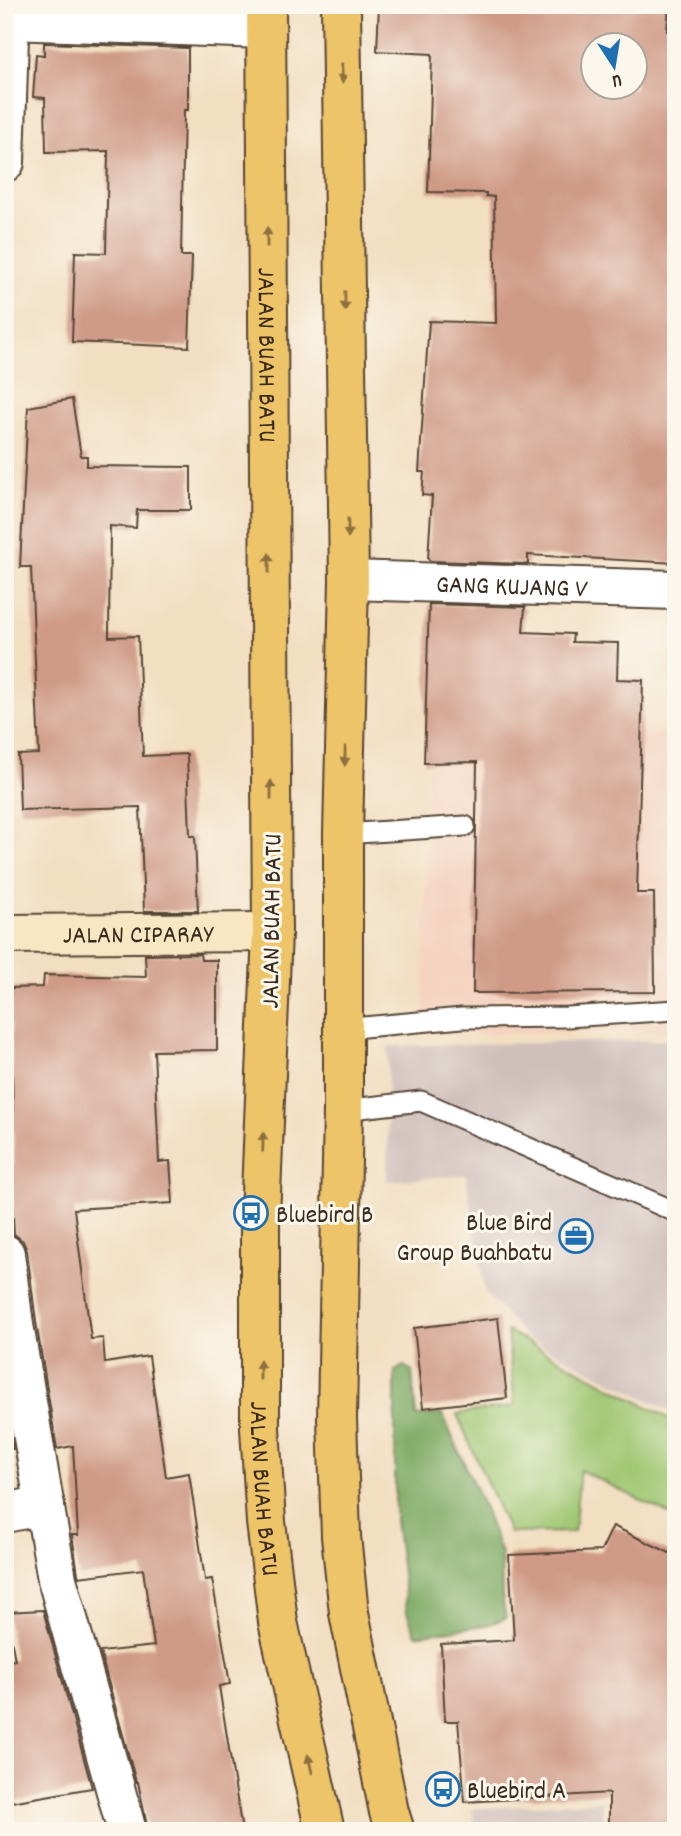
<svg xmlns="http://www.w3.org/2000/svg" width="681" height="1836" font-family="Dekko,sans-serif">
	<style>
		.built { fill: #f4d3c0 }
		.industrial { fill: #d0c0bc }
		.green { fill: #a0c874; stroke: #6e7949; stroke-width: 2 }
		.forest { fill: #80ac66; stroke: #5e6b42; stroke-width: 2 }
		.building { fill: #cf9a86; fill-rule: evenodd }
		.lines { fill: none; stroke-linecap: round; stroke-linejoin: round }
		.lane-casing { stroke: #564536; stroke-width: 23 }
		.street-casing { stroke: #564536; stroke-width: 42 }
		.secondary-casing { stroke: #564536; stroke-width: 42 }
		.primary-casing { stroke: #564536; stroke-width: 42 }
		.lane { stroke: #fff; stroke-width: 19 }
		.street { stroke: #fff; stroke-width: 38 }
		.secondary { stroke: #f8e7c3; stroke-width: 38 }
		.primary { stroke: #eec469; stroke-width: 38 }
		.oneway { fill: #8c6f40 }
		.labels { text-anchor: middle; stroke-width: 6; stroke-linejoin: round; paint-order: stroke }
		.street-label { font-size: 26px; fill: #3b2a1e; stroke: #fbf7ec }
		.poi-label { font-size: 26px; fill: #3b2a1e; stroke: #fbf7ec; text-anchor: start }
	</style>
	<rect width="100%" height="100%" fill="#fbf7ec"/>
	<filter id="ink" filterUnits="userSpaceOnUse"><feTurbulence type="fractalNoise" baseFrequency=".0143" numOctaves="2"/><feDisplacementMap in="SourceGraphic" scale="14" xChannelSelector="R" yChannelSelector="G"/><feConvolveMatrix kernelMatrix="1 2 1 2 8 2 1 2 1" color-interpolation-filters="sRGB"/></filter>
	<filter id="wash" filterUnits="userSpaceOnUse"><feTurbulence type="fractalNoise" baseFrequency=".00686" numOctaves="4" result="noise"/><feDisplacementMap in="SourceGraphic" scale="28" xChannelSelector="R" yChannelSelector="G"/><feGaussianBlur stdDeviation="1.57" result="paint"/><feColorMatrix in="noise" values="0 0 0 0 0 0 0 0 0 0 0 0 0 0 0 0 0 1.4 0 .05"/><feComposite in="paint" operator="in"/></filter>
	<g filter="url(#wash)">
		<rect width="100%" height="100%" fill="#f2dec1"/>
		<polygon class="built" points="622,733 676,734 676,1031 423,1034 428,764 617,757"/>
		<g class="industrial">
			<polygon points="676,1040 676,1414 527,1338 485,1292 466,1175 387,1181 388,1046"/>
			<polygon points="601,1801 604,1831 476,1831 472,1809"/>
		</g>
		<polygon class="green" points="507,1331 676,1422 676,1518 580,1470 574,1532 509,1533 457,1414 515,1406"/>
		<polygon class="forest" points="404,1366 412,1371 416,1416 442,1414 479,1496 501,1554 502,1596 506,1618 487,1625 416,1635 407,1612 395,1520 395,1371"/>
		<g id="blocks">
			<g class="building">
				<path d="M379 5H669L667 31H672L671 58H676V563L528 555V564L431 561 428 559 432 496 422 495 424 472H419L429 321 496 323 494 197 486 196V193L428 192 432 54 377 51ZM593 46H635V88H593Z"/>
				<polygon points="44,43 188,48 188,110 184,110 181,256 192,256 189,347 72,342 75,252 106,253 108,151 46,152 45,98 33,97 36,54 44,55"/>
				<polygon points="72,399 81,456 87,456 87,466 191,467 191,510 137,510 136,528 110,526 109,637 138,636 143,756 187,754 190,836 195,836 198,911 144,911 140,807 20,810 18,755 39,754 31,567 20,567 28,407"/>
				<polygon points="429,604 525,607 523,632 573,634 572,642 618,643 617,679 643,680 637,893 654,893 655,992 473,993 477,762 424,763"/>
				<polygon points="200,954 201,960 217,960 217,1050 154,1051 159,1162 170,1161 173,1203 74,1209 91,1339 103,1338 105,1363 149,1356 166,1477 189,1473 205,1580 212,1579 230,1684 219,1686 242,1831 148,1831 138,1782 136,1782 100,1652 154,1646 143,1569 79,1577 78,1574 72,1535 78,1535 73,1446 57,1449 36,1322 27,1251 23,1241 14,1234 10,1165 14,1165 10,988 43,987 44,975 146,977 145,955"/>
				<polygon points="498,1318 507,1398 423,1408 414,1328"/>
				<polygon points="5,1404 13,1449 5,1450"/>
				<polygon points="613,1526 676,1556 676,1825 609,1827 609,1793 465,1802 458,1721 445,1721 441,1644 514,1640 509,1555 601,1551"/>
				<polygon points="43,1610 92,1788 5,1803 5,1662 15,1660 6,1612"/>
			</g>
		</g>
	</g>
	<g filter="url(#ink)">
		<use href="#blocks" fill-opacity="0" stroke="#564536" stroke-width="2"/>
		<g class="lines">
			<g class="lane-casing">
				<g id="lane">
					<polyline points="343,834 465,826"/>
					<polyline points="342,1029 462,1018 567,1017 676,1010"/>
					<polyline points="343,1110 421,1101 676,1212"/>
				</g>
			</g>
			<g class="street-casing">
				<g id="street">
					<polyline points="9,20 265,29"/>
					<polyline points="5,162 10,5"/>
					<path id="s1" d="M349 580 676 590"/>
					<polyline points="5,1254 14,1325 57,1579 127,1831"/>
					<polyline points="5,1513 45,1505"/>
				</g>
			</g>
			<g class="secondary-casing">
				<g id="secondary">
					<path id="s2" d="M5 934 272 932"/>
				</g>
			</g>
			<g class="primary-casing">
				<g id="primary">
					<path id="s3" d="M266 5 272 932 260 1217V1428L266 1522 278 1622 325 1831"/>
					<polyline points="341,5 349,580 343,834 343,1110 337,1418 341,1536 349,1613 389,1812 395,1831"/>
				</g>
			</g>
			<use href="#lane" class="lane"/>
			<use href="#street" class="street"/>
			<use href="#secondary" class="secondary"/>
			<use href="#primary" class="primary"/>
		</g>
		<defs><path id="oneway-solid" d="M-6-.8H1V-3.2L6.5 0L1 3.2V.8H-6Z" transform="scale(1.75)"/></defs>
		<g class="oneway">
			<use href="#oneway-solid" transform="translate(342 73) rotate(89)"/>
			<use href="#oneway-solid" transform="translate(267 237) rotate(-90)"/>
			<use href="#oneway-solid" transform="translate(345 301) rotate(89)"/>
			<use href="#oneway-solid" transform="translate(348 528) rotate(89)"/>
			<use href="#oneway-solid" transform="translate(269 563) rotate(-90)"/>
			<use href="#oneway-solid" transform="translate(345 756) rotate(91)"/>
			<use href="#oneway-solid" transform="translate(271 790) rotate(-90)"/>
			<use href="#oneway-solid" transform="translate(263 1142) rotate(-88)"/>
			<use href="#oneway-solid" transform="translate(260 1370) rotate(-90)"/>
			<use href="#oneway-solid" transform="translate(310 1764) rotate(-103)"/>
		</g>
	</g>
	<defs>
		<g id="bus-ring" transform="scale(1.75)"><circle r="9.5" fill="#fbf7ec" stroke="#1f6fb2" stroke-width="1.5"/><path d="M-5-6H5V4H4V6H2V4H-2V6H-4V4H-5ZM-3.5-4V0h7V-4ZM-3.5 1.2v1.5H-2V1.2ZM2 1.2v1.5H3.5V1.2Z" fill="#1f6fb2"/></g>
		<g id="office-ring" transform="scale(1.75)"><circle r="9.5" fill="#fbf7ec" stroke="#1f6fb2" stroke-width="1.5"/><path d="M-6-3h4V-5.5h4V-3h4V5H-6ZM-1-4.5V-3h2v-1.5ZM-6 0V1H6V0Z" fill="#1f6fb2"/></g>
	</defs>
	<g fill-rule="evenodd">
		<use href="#bus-ring" x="251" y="1213"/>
		<use href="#office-ring" x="576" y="1236"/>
		<use href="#bus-ring" x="443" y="1789"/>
	</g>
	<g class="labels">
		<g class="street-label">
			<text dy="9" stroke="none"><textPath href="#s3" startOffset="350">JALAN BUAH BATU</textPath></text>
			<text dy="9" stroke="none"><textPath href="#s1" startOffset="163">GANG KUJANG V</textPath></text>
			<text transform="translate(270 921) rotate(-89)" y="9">JALAN BUAH BATU</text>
			<text dy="9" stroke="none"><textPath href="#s2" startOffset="133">JALAN CIPARAY</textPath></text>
			<text dy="9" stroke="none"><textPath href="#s3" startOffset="1484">JALAN BUAH BATU</textPath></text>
		</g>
		<g class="poi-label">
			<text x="276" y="1222">Bluebird B</text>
			<text x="552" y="1230" text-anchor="end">Blue Bird<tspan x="552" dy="30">Group Buahbatu</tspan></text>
			<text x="467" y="1798">Bluebird A</text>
		</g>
	</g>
	<rect width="681" height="1836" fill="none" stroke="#fbf7ec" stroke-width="28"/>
	<g transform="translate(614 66) rotate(168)"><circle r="33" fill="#fbf7ec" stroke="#aea59a" stroke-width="2"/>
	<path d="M0-5L12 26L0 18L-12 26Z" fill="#1f6fb2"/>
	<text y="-10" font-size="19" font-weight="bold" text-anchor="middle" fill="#3b2a1e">U</text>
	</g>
</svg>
